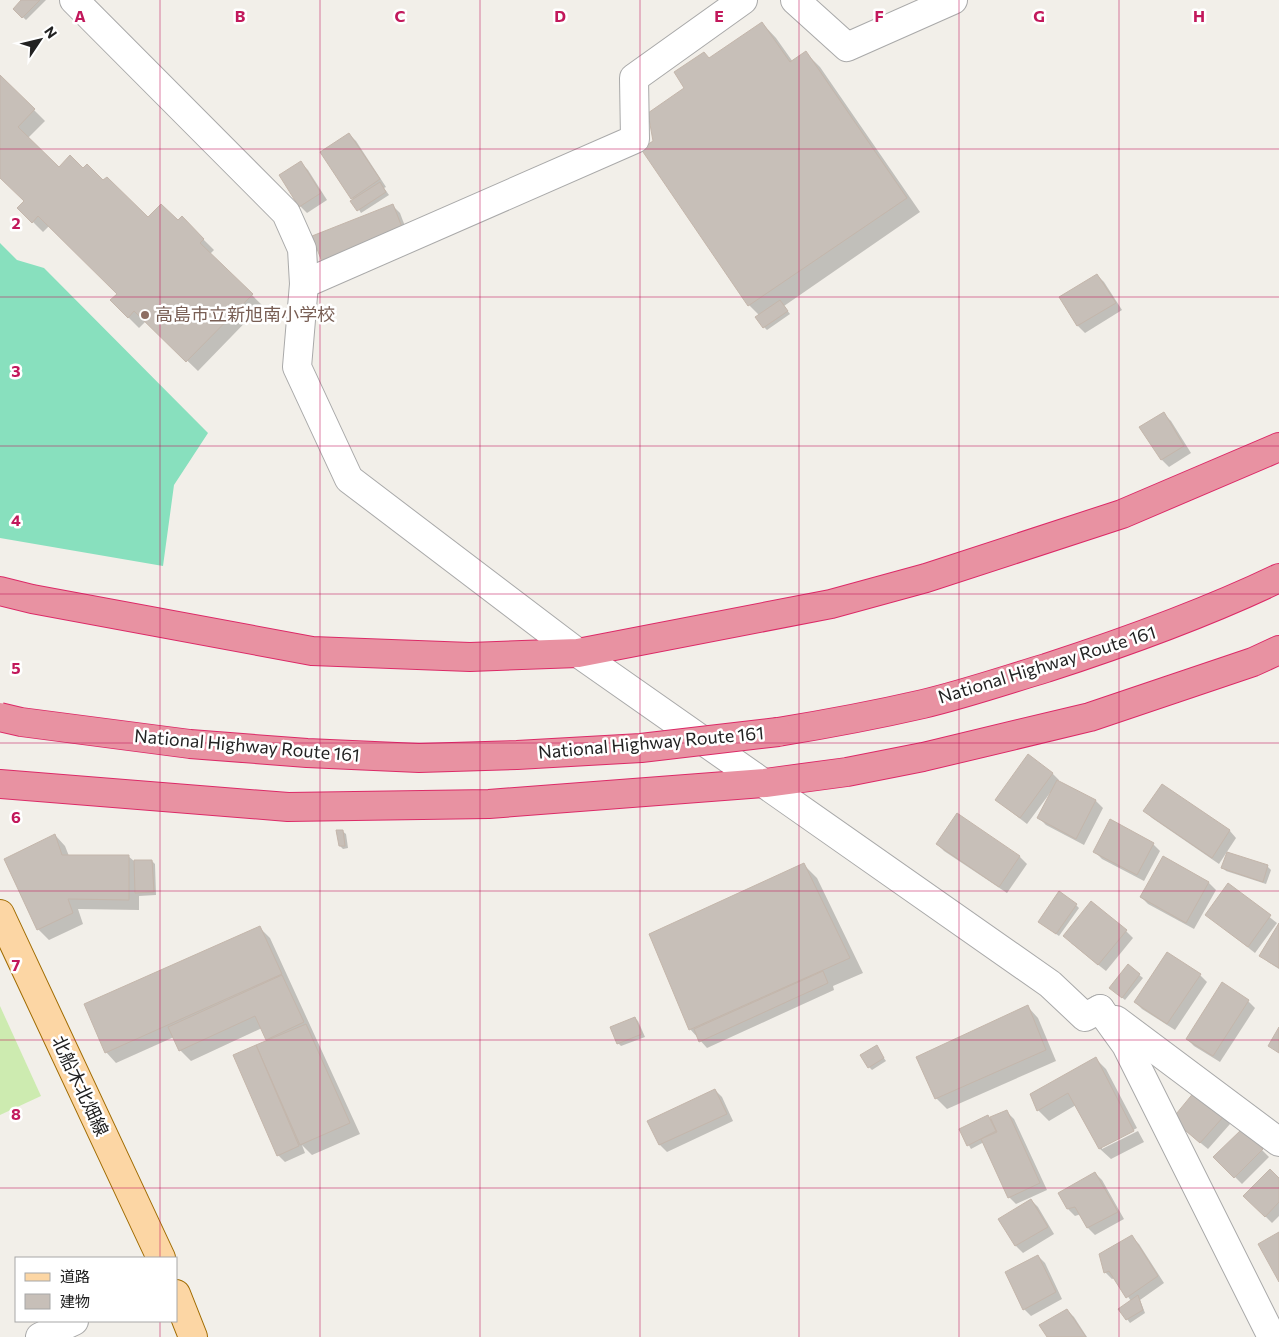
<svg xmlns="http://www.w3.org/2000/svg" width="1279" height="1337" font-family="Commissioner,'Noto Sans JP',sans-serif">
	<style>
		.grass { fill: #cdebb0 }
		.pitch { fill: #88e0be }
		.shadow { fill: #0003 }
		.building { fill: #c7bfb8; stroke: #c4b6ab }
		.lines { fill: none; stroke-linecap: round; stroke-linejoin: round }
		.minor-casing { stroke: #a9a9a9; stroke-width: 30 }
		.major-casing { stroke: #a06b00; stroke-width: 30 }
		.highway-casing { stroke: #dc2a67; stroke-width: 30 }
		.minor { stroke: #fff; stroke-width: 28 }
		.major { stroke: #fcd6a4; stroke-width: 28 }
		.highway { stroke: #e892a2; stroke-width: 28 }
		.highway-bridge-casing { stroke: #dc2a67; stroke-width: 30; stroke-linecap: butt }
		.highway-bridge { stroke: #e892a2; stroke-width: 28 }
		.grid { fill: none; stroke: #c2185b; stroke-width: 1; stroke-opacity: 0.55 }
		.education-dot { fill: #8d6e63; stroke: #fff; stroke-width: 2 }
		.labels { text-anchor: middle; stroke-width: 5; stroke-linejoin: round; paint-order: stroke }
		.education-label { font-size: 18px; fill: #785e54; stroke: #fff; text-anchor: start }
		.street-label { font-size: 18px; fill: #222; stroke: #fff }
		.grid-label { font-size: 16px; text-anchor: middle; font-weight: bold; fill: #c2185b; stroke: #fff; stroke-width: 5; stroke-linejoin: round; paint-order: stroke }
	</style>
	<rect width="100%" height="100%" fill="#f2efe9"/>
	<polygon class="grass" points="0,1006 41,1096 0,1115"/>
	<polygon class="pitch" points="0,243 17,260 44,268 208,433 174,485 163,566 0,538"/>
	<g class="shadow">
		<polygon points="23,0 46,0 26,20 14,9"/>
		<polygon points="762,23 776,38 793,62 806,53 820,67 920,212 784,306 790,314 767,330 764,327 760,316 749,305 643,149 654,141 686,88 710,59"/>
		<polygon points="0,76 45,121 28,138 59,169 83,169 103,182 148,218 178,222 182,218 214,250 210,254 262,305 198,371 146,321 139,328 122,311 118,294 49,226 43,232 19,208 25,201 0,176"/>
		<polygon points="349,134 356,141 386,187 384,188 389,195 361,213 352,198"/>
		<polygon points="301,163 308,170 327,200 307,213 300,206"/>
		<polygon points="393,206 400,213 411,242 332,273"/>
		<polygon points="1097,275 1104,282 1122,310 1085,333 1078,326 1061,297"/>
		<polygon points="1164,414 1171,421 1191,453 1169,467 1162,460 1141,427"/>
		<polygon points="1052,773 1059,780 1058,782 1096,801 1103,808 1084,845 1046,825 1039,818 1052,793 1050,793 1027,824 996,800"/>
		<polygon points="1162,786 1230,831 1236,838 1219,864 1152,818 1145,811"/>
		<polygon points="342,831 346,834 348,848 343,849 340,846"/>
		<polygon points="55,835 65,846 69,856 128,856 134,861 152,861 155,864 156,895 139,896 139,910 78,909 83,924 49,940 38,929"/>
		<polygon points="937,844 1020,857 1027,864 1007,893 944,851"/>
		<polygon points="1153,844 1160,851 1144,881 1102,859 1095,852"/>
		<polygon points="1163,858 1209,883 1216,890 1194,929 1148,904 1141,897"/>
		<polygon points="803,864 817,878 863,973 833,986 834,990 707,1048 690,1029"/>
		<polygon points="1267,866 1271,870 1266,884 1226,871 1223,868"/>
		<polygon points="1228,885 1277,923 1255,953 1207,915"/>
		<polygon points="1076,905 1079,908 1059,936 1043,925"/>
		<polygon points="1279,926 1279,969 1268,962 1261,955"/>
		<polygon points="259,927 270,938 360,1134 312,1155 302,1145 305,1153 285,1162 278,1155 235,1055 268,1042 262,1028 191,1061 180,1050 174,1037 116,1063 106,1052"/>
		<polygon points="1126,931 1133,938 1106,971 1071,943"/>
		<polygon points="1128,966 1143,978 1125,1000 1114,991"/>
		<polygon points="1200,975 1207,982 1175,1030 1142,1009 1135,1002"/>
		<polygon points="1248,1001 1255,1008 1220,1062 1194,1046 1187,1039"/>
		<polygon points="1028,1007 1038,1018 1056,1061 947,1109 936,1098"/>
		<polygon points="635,1018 638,1021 645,1037 621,1046 618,1043"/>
		<polygon points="876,1047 886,1061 872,1070 869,1067"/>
		<polygon points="1096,1059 1106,1069 1137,1128 1102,1147 1102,1149 1138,1131 1144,1142 1111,1159 1100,1149 1076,1105 1049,1121 1038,1110"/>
		<polygon points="715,1090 722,1097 733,1121 667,1152 660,1145 649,1121"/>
		<polygon points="1007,1112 1014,1119 1047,1190 1016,1204 1009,1197 984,1142 971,1149 960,1130 988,1116 990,1119"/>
		<polygon points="1223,1117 1230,1124 1208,1149 1180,1126"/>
		<polygon points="1242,1130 1269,1157 1242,1184 1215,1157"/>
		<polygon points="1095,1173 1102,1180 1124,1219 1095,1235 1088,1228 1081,1214 1075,1216 1068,1209"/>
		<polygon points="1279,1180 1279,1216 1272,1223 1245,1196"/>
		<polygon points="1031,1200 1038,1207 1054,1234 1023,1253 1016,1246 1000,1219"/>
		<polygon points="1132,1237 1139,1244 1164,1283 1140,1300 1145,1313 1130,1323 1127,1319 1131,1301 1115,1278 1112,1279 1105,1272"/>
		<polygon points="1038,1256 1045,1263 1062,1299 1031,1316 1024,1309"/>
		<polygon points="1067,1310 1074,1317 1087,1337 1048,1337"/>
	</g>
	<g class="building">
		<polygon points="21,0 40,0 22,18 13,9"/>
		<polygon points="762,22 790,62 806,51 907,198 748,306 641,149 653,141 648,113 684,88 674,72 704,52 709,58"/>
		<polygon points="0,75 35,109 18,127 59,167 70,155 83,168 87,164 103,180 107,177 148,217 161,204 178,220 182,216 204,239 200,243 253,294 186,362 134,311 128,318 110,300 117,294 38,216 32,223 17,208 24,201 0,178"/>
		<polygon points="349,133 380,179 351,199 320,152"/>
		<polygon points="301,161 321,193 299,207 279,175"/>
		<polygon points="380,182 386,192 357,211 350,201"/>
		<polygon points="393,204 405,235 324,267 312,236"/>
		<polygon points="1097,274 1116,303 1077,326 1059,297"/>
		<polygon points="780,300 788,311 763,328 755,317"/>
		<polygon points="1164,412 1184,446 1161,460 1139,427"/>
		<polygon points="1028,754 1053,773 1020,818 995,800"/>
		<polygon points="1057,780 1096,800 1076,839 1037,818"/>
		<polygon points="1162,784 1230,830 1212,858 1143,811"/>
		<polygon points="957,813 1020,856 999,887 936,844"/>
		<polygon points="1110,819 1154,843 1137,875 1093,852"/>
		<polygon points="336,830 343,830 345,846 339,846"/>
		<polygon points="55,834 62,855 129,855 129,900 68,899 73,913 37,930 4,859"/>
		<polygon points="1227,852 1268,865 1263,882 1221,868"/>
		<polygon points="1163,856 1209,882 1186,923 1140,897"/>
		<polygon points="134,860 152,860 154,892 135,893"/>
		<polygon points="804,863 850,958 689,1030 649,934"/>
		<polygon points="1228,883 1271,915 1248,947 1205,915"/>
		<polygon points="1059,891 1077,904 1056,934 1038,922"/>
		<polygon points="1091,901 1127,930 1098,965 1063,936"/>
		<polygon points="1279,923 1279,968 1259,956"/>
		<polygon points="260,926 282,974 105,1053 84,1004"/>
		<polygon points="1167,952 1201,974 1167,1024 1134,1002"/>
		<polygon points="1128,964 1140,974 1122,998 1109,988"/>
		<polygon points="823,971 828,983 699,1042 694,1029"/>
		<polygon points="282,975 304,1022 266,1040 255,1016 179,1051 168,1027"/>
		<polygon points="1222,982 1249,1000 1213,1056 1186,1039"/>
		<polygon points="1028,1005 1046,1050 935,1099 916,1057"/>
		<polygon points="635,1017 642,1034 617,1044 610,1027"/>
		<polygon points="306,1024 350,1123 300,1145 256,1045"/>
		<polygon points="1279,1027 1279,1053 1268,1046"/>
		<polygon points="256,1045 299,1146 277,1156 233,1055"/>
		<polygon points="877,1045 884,1058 868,1068 860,1055"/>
		<polygon points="1096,1057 1134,1131 1099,1149 1068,1093 1037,1111 1030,1094"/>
		<polygon points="715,1089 727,1114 659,1145 647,1121"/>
		<polygon points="1195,1091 1224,1116 1200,1143 1172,1119"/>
		<polygon points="1007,1110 1040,1183 1008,1198 981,1139 997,1132 990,1117"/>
		<polygon points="988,1115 996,1131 967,1146 959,1129"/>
		<polygon points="1242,1129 1263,1149 1234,1178 1213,1157"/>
		<polygon points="1270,1169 1279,1178 1279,1202 1265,1217 1243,1196"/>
		<polygon points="1095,1172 1118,1212 1087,1228 1075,1207 1067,1209 1058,1193"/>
		<polygon points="1031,1199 1048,1227 1015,1246 998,1219"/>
		<polygon points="1279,1232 1279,1282 1258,1244"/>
		<polygon points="1132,1235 1158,1276 1126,1298 1109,1271 1104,1273 1099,1254"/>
		<polygon points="1038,1255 1056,1292 1023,1310 1005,1272"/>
		<polygon points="1138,1295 1143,1310 1126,1320 1118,1309"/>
		<polygon points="1067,1309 1086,1337 1047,1337 1039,1325"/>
	</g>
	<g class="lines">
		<g class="minor-casing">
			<g id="minor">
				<polyline points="74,0 286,213 302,249 304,284 297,367 349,479 578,653 1050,984 1085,1017 1100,1009"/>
				<polyline points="795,0 847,47 953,0"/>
				<polyline points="304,284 635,139 634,78 743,0"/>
				<polyline points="1100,1009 1126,1045 1272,1337"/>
				<polyline points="1116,1020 1279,1142"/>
				<polyline points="40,1337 74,1321"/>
			</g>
		</g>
		<g class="major-casing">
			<g id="major">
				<polyline points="0,914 161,1258"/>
				<polyline points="176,1294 193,1337"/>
			</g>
		</g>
		<g class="highway-casing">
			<g id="highway">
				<polyline points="0,591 32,599 312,651 470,657 578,653 831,604 926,578 1122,514 1279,447"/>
				<path d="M778 732C827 724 875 715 923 704 965 694 1006 680 1046 668 1126 642 1204 614 1279 578"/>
				<polyline points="0,784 288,807 489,804 765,783 847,772 923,757 1090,717 1253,662 1279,650"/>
			</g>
		</g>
		<use href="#minor" class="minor"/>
		<use href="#major" class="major"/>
		<use href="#highway" class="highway"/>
		<g class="highway-bridge-casing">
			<polyline id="highway-bridge" points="0,717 21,722 190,744 307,753 419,758 517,755 641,748 778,732"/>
		</g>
		<use href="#highway-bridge" class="highway-bridge"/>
	</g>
	<path class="grid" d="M160 0V1258M320 0V1337M480 0V1337M640 0V1337M799 0V1337M959 0V1337M1119 0V1337M0 149H1279M0 297H1279M0 446H1279M0 594H1279M0 743H1279M0 891H1279M0 1040H1279M0 1188H1279M160 1321V1337"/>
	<circle class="education-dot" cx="145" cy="315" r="5"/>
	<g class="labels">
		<g class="education-label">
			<text x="155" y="321">高島市立新旭南小学校</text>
		</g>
		<g class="street-label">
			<text transform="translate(1047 665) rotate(-17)" y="6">National Highway Route 161</text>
			<text transform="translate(651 743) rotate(-5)" y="6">National Highway Route 161</text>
			<text transform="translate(247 746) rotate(5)" y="6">National Highway Route 161</text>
			<text transform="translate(80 1086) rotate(65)" y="6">北船木北畑線</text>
		</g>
	</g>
	<g class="grid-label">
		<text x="80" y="22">A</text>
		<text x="240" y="22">B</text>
		<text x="400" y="22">C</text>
		<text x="560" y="22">D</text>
		<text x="719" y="22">E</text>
		<text x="879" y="22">F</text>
		<text x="1039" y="22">G</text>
		<text x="1199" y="22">H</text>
		<text x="16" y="229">2</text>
		<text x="16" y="377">3</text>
		<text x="16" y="526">4</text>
		<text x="16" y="674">5</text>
		<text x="16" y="823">6</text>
		<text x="16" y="971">7</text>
		<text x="16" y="1120">8</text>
	</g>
	<rect x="15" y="1257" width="162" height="65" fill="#ffffff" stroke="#a7a7a7"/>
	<rect x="25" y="1273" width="25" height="8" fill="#fcd6a4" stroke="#a7a7a7"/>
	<text x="60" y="1282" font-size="15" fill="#222222">道路</text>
	<rect x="25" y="1294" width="25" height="15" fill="#c7bfb8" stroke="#a7a7a7"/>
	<text x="60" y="1307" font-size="15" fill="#222222">建物</text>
	<g transform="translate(40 40) rotate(55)" stroke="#ffffff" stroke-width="4" paint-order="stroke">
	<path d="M0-4L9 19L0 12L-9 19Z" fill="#222222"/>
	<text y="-8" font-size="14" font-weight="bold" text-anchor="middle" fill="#222222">N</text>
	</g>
</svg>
